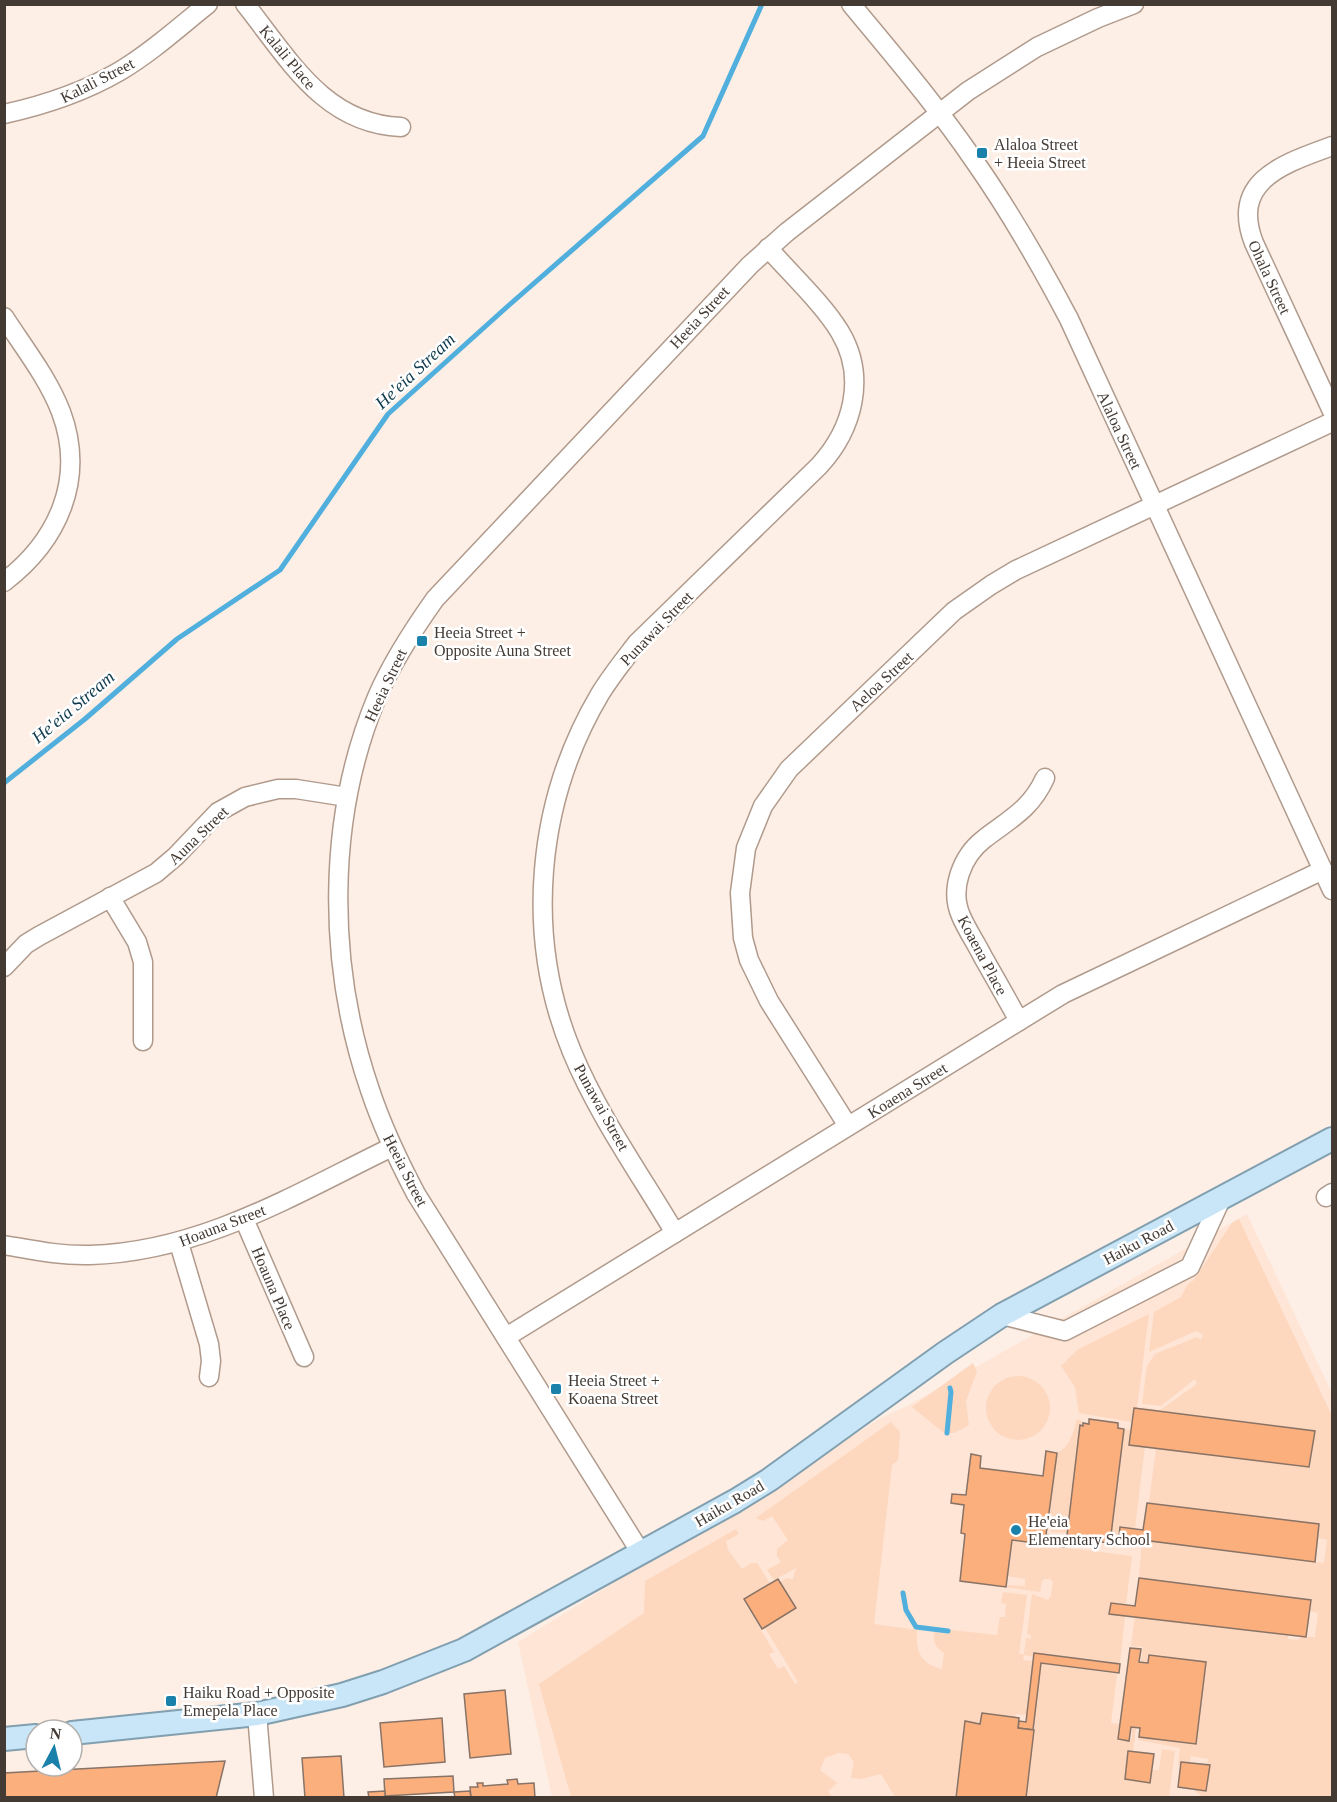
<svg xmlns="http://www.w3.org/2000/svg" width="1337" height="1802" font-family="Georgia,serif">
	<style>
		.built { fill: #fee5d5 }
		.green { fill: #fed7bf }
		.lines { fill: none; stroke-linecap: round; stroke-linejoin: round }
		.stream { stroke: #50afdc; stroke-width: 5 }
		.building { fill: #fbaf7d; stroke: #887366; stroke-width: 1.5 }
		.minor-casing { stroke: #b09a8c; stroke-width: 21 }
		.major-casing { stroke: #819faf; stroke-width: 26 }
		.minor { stroke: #fff; stroke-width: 18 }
		.major { stroke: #c8e6f7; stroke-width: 22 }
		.poi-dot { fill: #1a81aa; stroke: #fff; stroke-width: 2 }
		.labels { text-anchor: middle; stroke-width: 5; stroke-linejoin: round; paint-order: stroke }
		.street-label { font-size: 16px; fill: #433a34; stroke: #fff }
		.poi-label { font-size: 16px; fill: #433a34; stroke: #fff; text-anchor: start }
		.water-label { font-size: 18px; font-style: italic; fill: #103b4e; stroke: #fff }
	</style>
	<rect width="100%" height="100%" fill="#fdefe6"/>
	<polygon class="built" points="1247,1214 1332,1393 1332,1797 552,1797 518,1642 881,1418 907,1406"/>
	<g class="green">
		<polygon points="1239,1219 1332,1416 1332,1797 1203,1797 1193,1789 1207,1790 1210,1766 1207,1765 1208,1759 1191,1756 1190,1763 1181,1762 1180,1765 1178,1765 1180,1748 1138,1740 1139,1737 1196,1743 1205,1663 1149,1655 1148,1662 1141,1661 1143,1647 1131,1646 1135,1617 1288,1635 1288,1639 1298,1640 1300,1637 1315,1637 1318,1613 1310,1611 1311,1600 1139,1578 1142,1540 1324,1563 1327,1540 1318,1538 1319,1524 1149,1503 1156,1448 1310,1467 1314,1435 1141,1409 1142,1407 1160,1410 1197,1384 1195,1379 1161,1406 1142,1404 1147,1366 1155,1354 1197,1337 1201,1340 1203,1335 1196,1331 1149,1352 1154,1312 1181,1297 1188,1284 1194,1280 1232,1223"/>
		<polygon points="1149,1314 1137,1408 1134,1408 1132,1422 1079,1413 1075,1387 1061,1366 1077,1350"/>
		<polygon points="973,1363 977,1371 966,1401 969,1425 954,1433 944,1433 912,1407"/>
		<circle cx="1018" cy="1408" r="32"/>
		<path d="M1077 1419 1082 1421 1066 1533 1051 1532V1522L1047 1521 1057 1453C1070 1447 1073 1433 1077 1419Z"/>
		<path d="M891 1422 900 1432 898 1460 892 1465 874 1624 917 1630C916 1652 920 1663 942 1669L944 1653C936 1647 933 1643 934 1632L948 1634 950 1630 997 1635 1000 1617H1005L1006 1604 1001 1603 1003 1592 1027 1595 1019 1654H1024L1026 1638 1031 1639V1635L1027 1634 1032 1594 1048 1600 1051 1596 1053 1582 1050 1579H1044L1042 1581 1040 1592 1006 1587V1585L1025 1586V1579L1008 1576 1012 1541 1132 1556 1126 1604 1111 1603 1109 1613 1125 1616 1120 1663 1035 1653 1034 1657 1024 1655 1023 1660 1033 1661 1027 1715 1016 1714 1015 1717 982 1713 980 1723 965 1721 955 1797H895L881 1774 861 1779 851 1778 854 1762 848 1754 838 1753 825 1758 820 1770 837 1783 828 1791 832 1797H571L539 1684 644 1613 645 1581 736 1529 739 1534 726 1541 728 1550 742 1569 751 1563H757L770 1583 743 1599 774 1652 769 1654 778 1669 784 1666 795 1684 798 1682 765 1628 796 1608 780 1582 787 1578 793 1579 796 1568 774 1580 767 1570 781 1562 777 1556V1549L788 1540 772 1516 763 1521 756 1518Z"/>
		<polygon points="1123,1429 1131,1430 1145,1446 1133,1545 1110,1543"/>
		<polygon points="1040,1663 1117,1674 1111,1723 1120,1724 1118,1740 1129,1741 1132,1737 1132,1727 1136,1728 1133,1751 1128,1751 1125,1780 1150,1783 1151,1770 1159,1770 1162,1749 1175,1751 1169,1797 1026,1798"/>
	</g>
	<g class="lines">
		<g class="stream">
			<polyline points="4,783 85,719 177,639 280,570 388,414 508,306 703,136 762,4"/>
			<polyline points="947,1433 951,1392 950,1388"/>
			<polyline points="903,1593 906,1610 916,1627 948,1631"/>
		</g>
	</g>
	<g class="building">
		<polygon points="1134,1408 1315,1431 1309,1467 1129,1445"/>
		<polygon points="1089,1419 1118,1423 1118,1428 1124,1429 1110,1543 1102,1542 1102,1540 1067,1535 1080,1425 1083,1426 1083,1423 1089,1424"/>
		<polygon points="1046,1451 1057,1453 1046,1535 1064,1538 1064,1547 1012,1540 1006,1587 960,1581 965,1534 961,1533 964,1505 951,1503 952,1494 966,1495 971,1454 981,1456 980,1468 1043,1476"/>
		<polygon points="1147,1503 1319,1524 1315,1562 1119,1537 1120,1527 1143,1530"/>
		<polygon points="1139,1578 1311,1600 1306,1637 1109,1614 1111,1603 1135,1606"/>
		<polygon points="778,1579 796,1608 762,1629 744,1599"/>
		<polygon points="1130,1648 1141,1649 1139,1662 1148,1663 1149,1655 1206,1662 1196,1744 1139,1737 1140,1728 1131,1727 1129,1741 1118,1739"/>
		<polygon points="1034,1653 1120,1664 1119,1673 1041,1663 1033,1730 1018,1728 1019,1721 1026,1722"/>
		<polygon points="505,1690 511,1754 470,1758 464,1694"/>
		<polygon points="982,1713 1019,1718 1018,1728 1034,1730 1026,1798 956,1798 965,1721 980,1724"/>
		<polygon points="442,1718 445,1762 384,1767 380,1723"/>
		<polygon points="1128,1751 1154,1754 1150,1783 1125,1779"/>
		<polygon points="341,1756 344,1798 305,1798 302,1758"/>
		<polygon points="225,1761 216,1798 4,1798 4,1773"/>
		<polygon points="1181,1762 1210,1765 1206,1791 1178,1787"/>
		<polygon points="453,1776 454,1792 385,1796 384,1779"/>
		<polygon points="517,1779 518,1784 534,1783 535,1798 471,1798 470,1787 478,1787 477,1783 483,1783 483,1786 508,1784 507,1780"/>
		<polygon points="385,1791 385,1798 369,1798 368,1792"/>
		<polygon points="470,1791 471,1798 455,1798 454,1792"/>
	</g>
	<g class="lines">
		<g class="minor-casing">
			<g id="minor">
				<path d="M245 4C289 59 324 124 401 127"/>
				<path d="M851 4C893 55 936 105 973 159 1009 210 1040 264 1069 319L1332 890"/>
				<path d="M4 114C45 105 84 92 120 71 152 52 179 27 208 4"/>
				<path d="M1332 146C1287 163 1229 179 1254 243L1332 411"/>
				<path d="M4 317C24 348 48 378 61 412 86 479 58 541 4 582"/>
				<polyline points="110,897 137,942 143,962 143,1041"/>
				<polyline points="4,967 26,944 39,936 156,873 176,856 218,812 245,797 278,789 296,789 347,797"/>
				<path d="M1019 1021C1007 999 995 978 983 957 976 943 967 930 961 916 949 889 962 856 984 839 1010 819 1031 809 1045 778"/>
				<polyline points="848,1126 769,1001 749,960 743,938 740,893 746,848 763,806 789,769 954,611 991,585 1016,570 1332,422"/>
				<polyline points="1326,1197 1332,1193"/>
				<polyline points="244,1219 304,1357"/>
				<path d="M675 1233C640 1174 598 1115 572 1052 524 936 536 802 600 694 611 676 624 660 637 643L819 466C853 429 867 377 840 332 824 305 790 273 768 248"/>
				<polyline points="179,1243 209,1344 211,1361 209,1377"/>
				<path d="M4 1245C33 1250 61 1256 90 1255 201 1252 295 1194 392 1147"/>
				<polyline points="1002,1315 1065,1331 1190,1267 1222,1197"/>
				<polyline points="506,1337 1063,994 1323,870"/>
				<path d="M641 1553 416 1194C398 1160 382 1126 370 1090 327 965 326 819 377 697 392 662 413 630 435 599L750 265 787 232 968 91 1037 47 1098 18 1134 4"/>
				<polyline points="257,1714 264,1798"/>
			</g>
		</g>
		<g class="major-casing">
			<g id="major">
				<polyline points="72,1733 257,1714 342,1695 383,1682 464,1650 735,1501 769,1480 945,1353 1002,1315 1332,1139"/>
				<polyline points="4,1739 36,1736"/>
			</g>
		</g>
		<use href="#minor" class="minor"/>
		<use href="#major" class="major"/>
	</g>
	<g class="poi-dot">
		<rect x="976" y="147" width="12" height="12" rx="3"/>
		<rect x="416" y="635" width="12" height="12" rx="3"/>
		<rect x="550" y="1383" width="12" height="12" rx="3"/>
		<circle cx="1016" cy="1530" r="6"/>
		<rect x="165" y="1695" width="12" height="12" rx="3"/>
	</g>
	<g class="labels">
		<g class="street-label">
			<text transform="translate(288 57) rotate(50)" y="6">Kalali Place</text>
			<text transform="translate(97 80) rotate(-27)" y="6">Kalali Street</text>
			<text transform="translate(1270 277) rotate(65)" y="6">Ohala Street</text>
			<text transform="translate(699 317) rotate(-47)" y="6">Heeia Street</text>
			<text transform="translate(1120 430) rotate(65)" y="6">Alaloa Street</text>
			<text transform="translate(656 628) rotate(-46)" y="6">Punawai Street</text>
			<text transform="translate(881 681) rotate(-43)" y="6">Aeloa Street</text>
			<text transform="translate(385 685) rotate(-65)" y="6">Heeia Street</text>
			<text transform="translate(198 835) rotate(-44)" y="6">Auna Street</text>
			<text transform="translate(983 955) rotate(62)" y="6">Koaena Place</text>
			<text transform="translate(907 1090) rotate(-32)" y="6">Koaena Street</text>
			<text transform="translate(602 1107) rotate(61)" y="6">Punawai Street</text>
			<text transform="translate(406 1170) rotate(63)" y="6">Heeia Street</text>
			<text transform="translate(222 1225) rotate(-21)" y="6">Hoauna Street</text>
			<text transform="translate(1138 1242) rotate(-28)" y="6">Haiku Road</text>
			<text transform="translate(274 1288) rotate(67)" y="6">Hoauna Place</text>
			<text transform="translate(729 1503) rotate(-30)" y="6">Haiku Road</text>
		</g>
		<g class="poi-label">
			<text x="994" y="150">Alaloa Street<tspan x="994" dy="18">+ Heeia Street</tspan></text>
			<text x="434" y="638">Heeia Street +<tspan x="434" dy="18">Opposite Auna Street</tspan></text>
			<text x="568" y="1386">Heeia Street +<tspan x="568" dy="18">Koaena Street</tspan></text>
			<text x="1028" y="1527">He'eia<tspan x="1028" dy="18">Elementary School</tspan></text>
			<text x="183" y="1698">Haiku Road + Opposite<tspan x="183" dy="18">Emepela Place</tspan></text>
		</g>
		<g class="water-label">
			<text transform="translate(415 371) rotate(-43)" y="6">He'eia Stream</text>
			<text transform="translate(73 707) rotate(-40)" y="6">He'eia Stream</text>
		</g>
	</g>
	<rect width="1337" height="1802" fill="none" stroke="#433a34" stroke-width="12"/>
	<g transform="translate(54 1748) rotate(7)"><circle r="28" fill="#ffffff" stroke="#b4b0ae" stroke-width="1.5"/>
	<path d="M0-4.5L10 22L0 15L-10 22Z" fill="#1a81aa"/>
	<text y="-9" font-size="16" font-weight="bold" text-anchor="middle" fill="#433a34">N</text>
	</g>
</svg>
